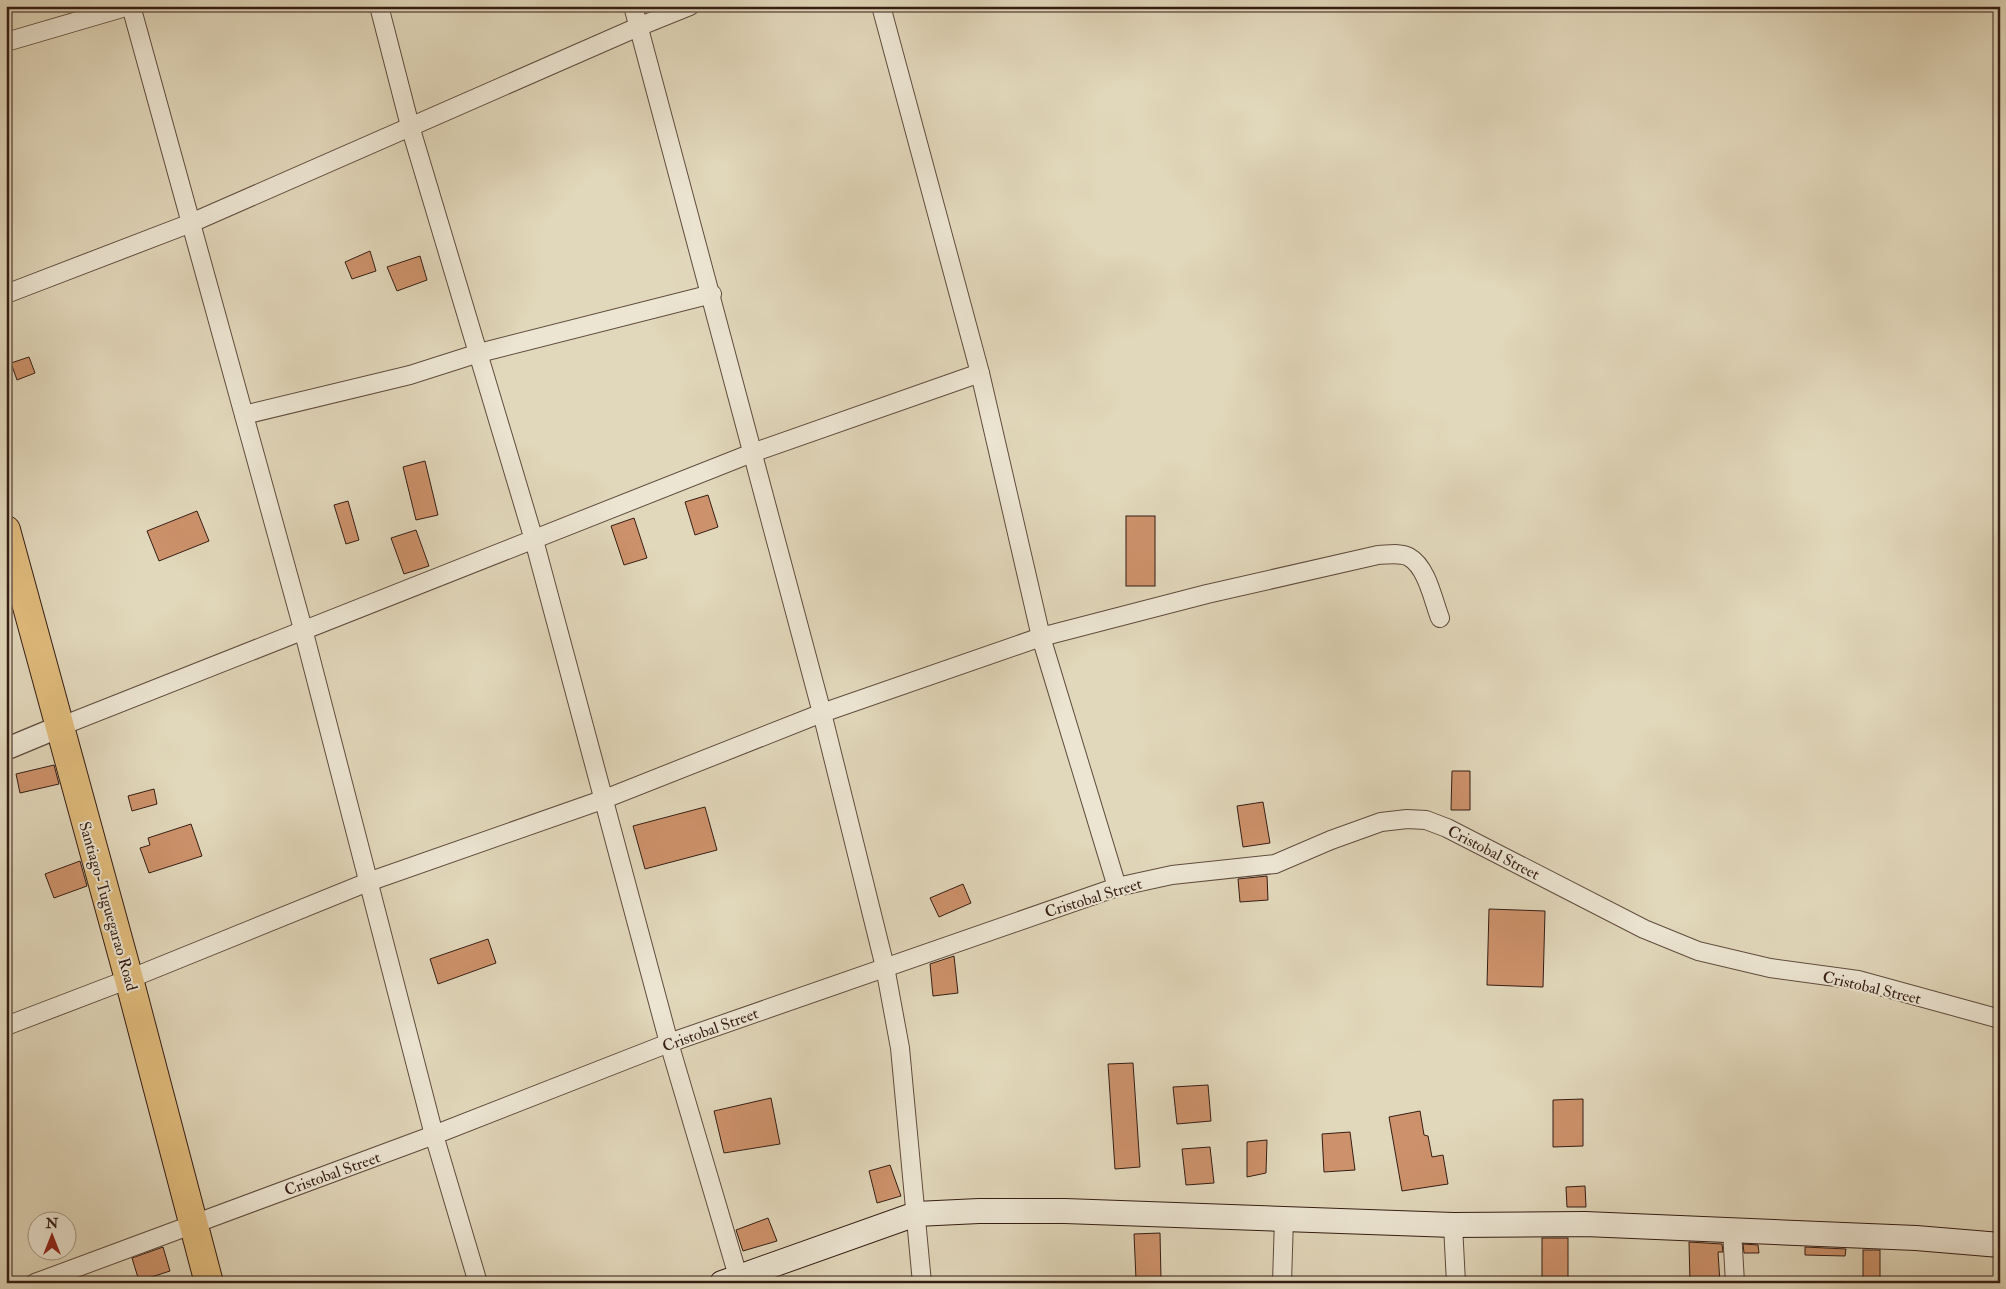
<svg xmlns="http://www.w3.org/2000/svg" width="2006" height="1289" font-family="'IM FELL Double Pica',serif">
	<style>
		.building { fill: #cd926b; stroke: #351d14 }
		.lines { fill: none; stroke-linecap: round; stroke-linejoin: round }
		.minor-casing { stroke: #604c3e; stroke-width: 20 }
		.tertiary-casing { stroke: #604c3e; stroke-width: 24 }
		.secondary-casing { stroke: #351d14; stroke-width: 26 }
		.trunk-casing { stroke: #351d14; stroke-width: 30 }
		.minor { stroke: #ece5d2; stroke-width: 18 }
		.tertiary { stroke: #ece5d2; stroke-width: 21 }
		.secondary { stroke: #ece5d2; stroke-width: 24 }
		.trunk { stroke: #e0bc7d; stroke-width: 28 }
		.labels { text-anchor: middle; stroke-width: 4; stroke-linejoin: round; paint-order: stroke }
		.street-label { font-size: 16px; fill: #351d14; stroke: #ece5d2 }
	</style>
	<rect width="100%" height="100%" fill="#e1d7ba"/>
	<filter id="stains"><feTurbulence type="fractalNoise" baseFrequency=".004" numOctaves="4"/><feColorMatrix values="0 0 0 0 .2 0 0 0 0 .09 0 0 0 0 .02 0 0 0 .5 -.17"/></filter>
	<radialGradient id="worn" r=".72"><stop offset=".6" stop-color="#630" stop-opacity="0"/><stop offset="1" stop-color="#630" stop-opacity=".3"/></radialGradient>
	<g class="building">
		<polygon points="370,251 376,271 352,279 345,262"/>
		<polygon points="420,256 427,280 397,291 387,267"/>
		<polygon points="29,357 35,373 17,380 11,363"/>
		<polygon points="425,461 438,515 416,520 403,467"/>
		<polygon points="708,495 718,527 695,535 685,502"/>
		<polygon points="348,501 359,540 346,544 334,505"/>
		<polygon points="197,511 209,541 159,561 147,531"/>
		<rect x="1126" y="516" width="29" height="70"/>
		<polygon points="634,518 647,558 624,565 611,526"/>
		<polygon points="416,530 429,566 404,574 391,538"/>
		<polygon points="54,765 59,784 20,793 16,774"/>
		<polygon points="1452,771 1470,771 1470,810 1451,810"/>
		<polygon points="154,789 157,804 132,811 128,796"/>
		<polygon points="1263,802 1270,843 1243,847 1237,806"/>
		<polygon points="705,807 717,850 645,869 633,826"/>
		<polygon points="191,824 202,856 149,873 140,848 150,845 148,838"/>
		<polygon points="80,861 87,886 54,898 45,874"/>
		<polygon points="1267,876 1268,900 1240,902 1238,879"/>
		<polygon points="963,884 971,903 939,917 930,898"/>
		<polygon points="1489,909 1545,911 1543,987 1487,985"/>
		<polygon points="488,939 496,963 438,984 430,959"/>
		<polygon points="954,956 958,993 933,996 930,964"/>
		<polygon points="1133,1063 1140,1167 1115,1169 1108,1064"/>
		<polygon points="1208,1085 1211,1121 1177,1124 1173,1087"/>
		<polygon points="771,1098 780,1144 724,1153 714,1111"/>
		<polygon points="1583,1099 1583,1146 1553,1147 1553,1100"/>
		<polygon points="1420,1111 1424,1135 1428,1136 1432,1157 1443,1155 1448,1184 1402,1191 1389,1117"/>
		<polygon points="1350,1132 1355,1170 1324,1172 1322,1134"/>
		<polygon points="1267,1140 1266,1173 1247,1177 1247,1142"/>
		<polygon points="1210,1147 1214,1183 1186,1185 1182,1149"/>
		<polygon points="890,1165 901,1196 877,1203 869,1171"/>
		<polygon points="1585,1186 1586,1207 1567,1207 1566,1187"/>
		<polygon points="768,1218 777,1241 743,1251 736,1230"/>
		<polygon points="1160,1233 1161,1279 1136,1279 1134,1234"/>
		<rect x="1542" y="1238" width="26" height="45"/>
		<polygon points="1689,1242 1722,1244 1723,1252 1718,1252 1720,1283 1690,1283"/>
		<polygon points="1743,1244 1758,1245 1759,1253 1744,1253"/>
		<polygon points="163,1247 170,1271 139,1281 132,1258"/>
		<polygon points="1805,1247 1846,1249 1845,1256 1805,1255"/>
		<rect x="1863" y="1250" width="17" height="33"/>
	</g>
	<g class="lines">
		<g class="minor-casing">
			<g id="minor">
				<polyline points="131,6 303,629 434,1135 478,1283"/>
				<polyline points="379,6 410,126 534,540 669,1043 740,1283"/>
				<polyline points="633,6 822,713 885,967 900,1048 922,1283"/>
				<polyline points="881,6 980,373 1041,637 1117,887"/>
				<polyline points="6,42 129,6"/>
				<polyline points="6,294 191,223 638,27 690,6"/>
				<polyline points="244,415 410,375 479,353 712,294"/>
				<polyline points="59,727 752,453 980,373"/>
				<path d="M6 1026 129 979 368 882 602 800 822 713 1041 637 1207 594 1378 555C1387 555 1400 552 1409 557 1427 567 1433 600 1440 618"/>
				<polyline points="1453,1225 1456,1283"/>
				<polyline points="1732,1230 1735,1283"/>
				<polyline points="35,1283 434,1135 669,1043 1117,887 1172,875 1275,864 1331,840 1381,822 1407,819 1426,820 1447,828 1644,929 1698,951 1770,968 1858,980 2000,1019"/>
				<polyline points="1282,1283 1284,1218"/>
			</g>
		</g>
		<g class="tertiary-casing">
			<polyline id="tertiary" points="6,749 59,727"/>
		</g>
		<g class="secondary-casing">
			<polyline id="secondary" points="722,1283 916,1214 979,1211 1065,1211 1453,1225 1585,1224 1916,1238 2000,1245"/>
		</g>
		<g class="trunk-casing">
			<polyline id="trunk" points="6,530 129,979 209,1283"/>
		</g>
		<use href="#minor" class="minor"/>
		<use href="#tertiary" class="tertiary"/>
		<use href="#secondary" class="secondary"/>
		<use href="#trunk" class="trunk"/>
	</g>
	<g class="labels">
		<g class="street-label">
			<text transform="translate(1494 852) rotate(27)" y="6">Cristobal Street</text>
			<text transform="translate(1093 897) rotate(-17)" y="6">Cristobal Street</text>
			<text transform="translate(109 906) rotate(74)" y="6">Santiago-Tuguegarao Road</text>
			<text transform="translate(1872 987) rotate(13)" y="6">Cristobal Street</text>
			<text transform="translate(710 1029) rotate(-20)" y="6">Cristobal Street</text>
			<text transform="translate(332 1173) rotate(-20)" y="6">Cristobal Street</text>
		</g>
	</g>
	<rect width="2006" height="1289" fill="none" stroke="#e1d7ba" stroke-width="25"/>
	<rect x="8" y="8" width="1991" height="1274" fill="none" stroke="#351d14" stroke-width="2.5"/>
	<rect x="12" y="12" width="1981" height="1264" fill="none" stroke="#351d14"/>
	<g transform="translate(52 1236)"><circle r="24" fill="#ece5d2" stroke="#a39586"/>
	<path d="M0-4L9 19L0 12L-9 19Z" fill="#8f2418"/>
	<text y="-8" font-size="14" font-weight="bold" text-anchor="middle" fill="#351d14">N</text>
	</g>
	<rect width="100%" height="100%" filter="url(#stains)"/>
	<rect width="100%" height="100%" fill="url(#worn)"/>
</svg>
